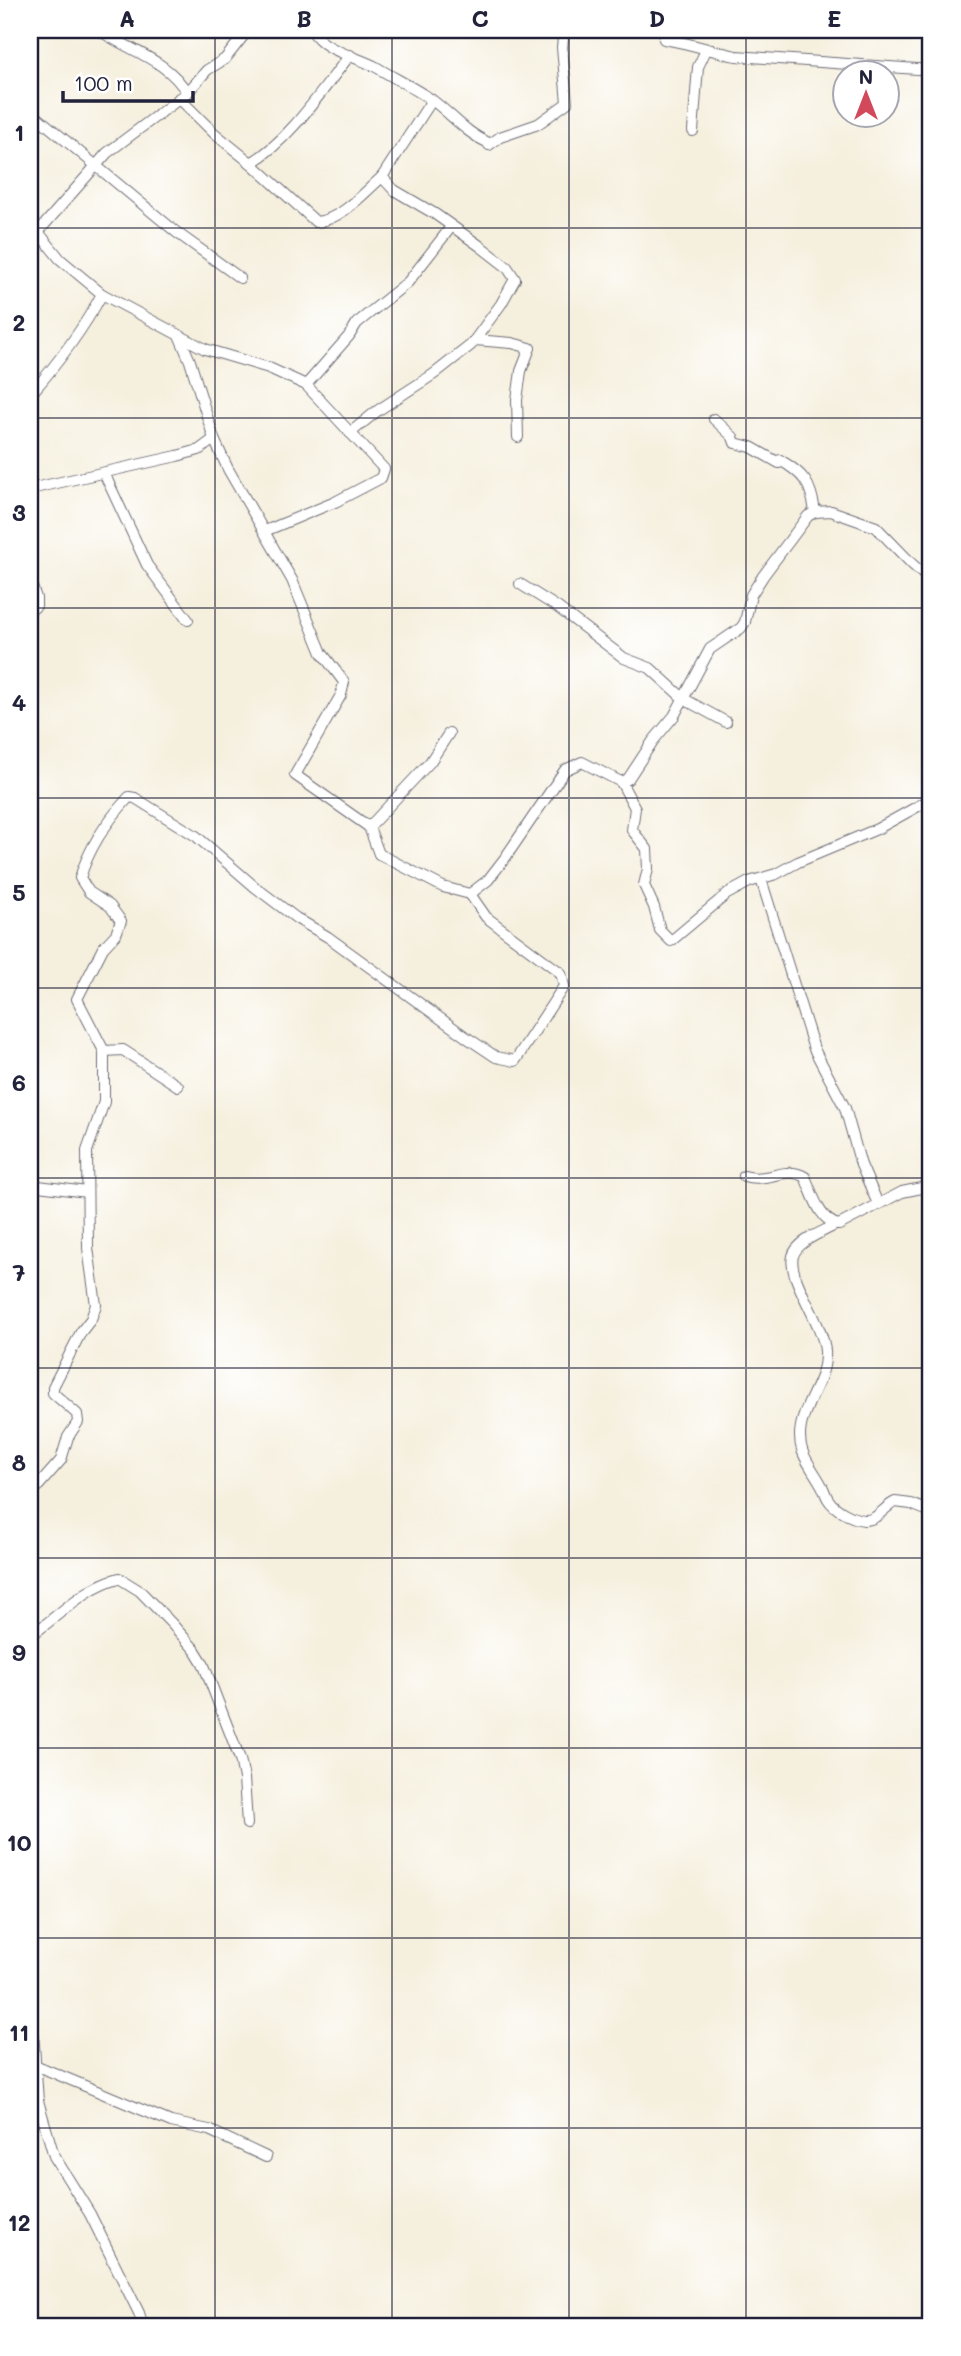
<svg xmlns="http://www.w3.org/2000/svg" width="961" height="2356" font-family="Mali,sans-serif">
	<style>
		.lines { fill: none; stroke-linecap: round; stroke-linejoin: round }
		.street-casing { stroke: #6c6a74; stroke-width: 12 }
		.street { stroke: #fff; stroke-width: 10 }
		.grid { fill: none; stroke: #22223b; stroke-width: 2; stroke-opacity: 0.55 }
		.neatline { fill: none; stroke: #22223b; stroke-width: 2.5 }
		.grid-label { font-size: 23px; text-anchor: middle; font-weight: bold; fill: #22223b }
	</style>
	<rect width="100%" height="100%" fill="#fff"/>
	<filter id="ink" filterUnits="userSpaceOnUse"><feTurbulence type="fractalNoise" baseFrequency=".0143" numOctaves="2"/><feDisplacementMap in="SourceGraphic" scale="14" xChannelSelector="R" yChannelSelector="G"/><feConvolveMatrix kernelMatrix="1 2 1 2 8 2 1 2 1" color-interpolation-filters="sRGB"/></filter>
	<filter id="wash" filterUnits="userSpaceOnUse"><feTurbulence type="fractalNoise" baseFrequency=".00686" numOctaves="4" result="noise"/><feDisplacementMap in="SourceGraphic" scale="28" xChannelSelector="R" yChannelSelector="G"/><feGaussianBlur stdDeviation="1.57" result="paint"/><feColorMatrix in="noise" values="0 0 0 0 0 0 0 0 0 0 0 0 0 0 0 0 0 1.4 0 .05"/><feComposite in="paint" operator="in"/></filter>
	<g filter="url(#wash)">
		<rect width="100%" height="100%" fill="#f5efdd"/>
	</g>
	<g filter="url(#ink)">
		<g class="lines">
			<g class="street-casing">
				<g id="street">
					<path d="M99 30C130 51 168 60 187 93"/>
					<path d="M312 30C323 51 356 56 376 67 394 78 414 88 432 100 450 113 466 133 487 142L489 145 500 137 538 124 567 103 562 47 564 30"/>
					<path d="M664 39C689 43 712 51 736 56L931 70"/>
					<path d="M179 98 214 133 251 163C290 140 322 90 350 55"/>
					<polyline points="30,111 176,232 240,278"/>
					<polyline points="693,131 698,67 706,50"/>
					<path d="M251 163 316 222C341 220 364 193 382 177"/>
					<polyline points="30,222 60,259 102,294 205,349 269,368 306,385 384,469 381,478 335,502 265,531"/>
					<polyline points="38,232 107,153 187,93 207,70 225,59 248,30"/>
					<polyline points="179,335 190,361 214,439 228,469 292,580 322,653 344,682 341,695 295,775 369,827 379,854 443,887 470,894 488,880 505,858 565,770 582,762 621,782 628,779 653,741 674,716 710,649 741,628 745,622 751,595 763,576 808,516 815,512 831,511 876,527 912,564 931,581"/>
					<polyline points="475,340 512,343 530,348 521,371 517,400 518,437"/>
					<polyline points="306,385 349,336 357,323 408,282 451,227"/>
					<path d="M30 395C58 363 82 331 102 294"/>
					<path d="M714 419 733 437 735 443 751 447 779 463 780 460C804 474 811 483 815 512"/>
					<polyline points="350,433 377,411 434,374 471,345 501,304 515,279 507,267 480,246 435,214 394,190 382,177 432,100"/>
					<polyline points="104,473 147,565 188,620"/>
					<polyline points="30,489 177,456 199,450 214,439"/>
					<polyline points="30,581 36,598 36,606 30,611"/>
					<polyline points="520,584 557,607 624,658 650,668 684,699 726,722"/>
					<polyline points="621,782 635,808 632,830 647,849 648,869 644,885 654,907 660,930 671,941 727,894 749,882 776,874 798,862 877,829 931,799"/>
					<polyline points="369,827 430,762 449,733"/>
					<polyline points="761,879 814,1049 845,1108 861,1165 878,1204"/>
					<polyline points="104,1051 123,1050 178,1086"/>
					<path d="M744 1176C769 1183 785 1165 805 1177 813 1194 819 1221 839 1225L902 1192 931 1186"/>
					<polyline points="30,1185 87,1192"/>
					<path d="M835 1225C823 1232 797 1241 793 1256 787 1278 823 1322 825 1351 827 1379 806 1399 801 1426 796 1452 810 1464 821 1484 824 1489 825 1494 828 1499 834 1509 852 1519 864 1520 877 1521 884 1507 895 1502L911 1504 931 1512"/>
					<path d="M30 1492 39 1485 61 1460 68 1437 78 1422 77 1414 53 1393V1387L81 1332 91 1319 96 1305 88 1248 87 1151 104 1102V1051L77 999 103 948 116 934 121 921 110 906 89 892 80 878C89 847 107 821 129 797L135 798 196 836 255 887 296 918 328 937 466 1037 496 1057 515 1061 564 986 561 973 486 917 470 894"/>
					<path d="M30 1636C59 1616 84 1587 119 1578L140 1591 172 1624 195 1650 203 1663 240 1759 244 1778 247 1824"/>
					<polyline points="30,1989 38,2101 54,2156 90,2214 139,2313 143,2326"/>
					<polyline points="35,2065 171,2122 209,2130 266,2157"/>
				</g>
			</g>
			<use href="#street" class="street"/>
		</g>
	</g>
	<path class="grid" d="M215 30V2326M392 30V2326M569 30V2326M746 30V2326M30 228H931M30 418H931M30 608H931M30 798H931M30 988H931M30 1178H931M30 1368H931M30 1558H931M30 1748H931M30 1938H931M30 2128H931"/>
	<rect width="961" height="2356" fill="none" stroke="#fff" stroke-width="77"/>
	<g transform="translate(866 94)"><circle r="33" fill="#ffffff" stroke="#a7a7b1" stroke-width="2"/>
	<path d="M0-5L12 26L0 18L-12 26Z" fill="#d1495b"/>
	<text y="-10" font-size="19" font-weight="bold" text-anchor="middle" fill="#22223b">N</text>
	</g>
	<path d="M63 91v10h130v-10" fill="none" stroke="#22223b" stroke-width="3.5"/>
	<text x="74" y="91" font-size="21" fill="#22223b" stroke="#ffffff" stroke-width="5" paint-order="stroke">100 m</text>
	<rect x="38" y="38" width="884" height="2280" class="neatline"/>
	<g class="grid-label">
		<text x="127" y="27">A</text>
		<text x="304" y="27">B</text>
		<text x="480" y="27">C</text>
		<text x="657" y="27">D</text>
		<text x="834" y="27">E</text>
		<text x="19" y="141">1</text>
		<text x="19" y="331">2</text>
		<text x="19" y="521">3</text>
		<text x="19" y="711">4</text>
		<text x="19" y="901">5</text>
		<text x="19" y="1091">6</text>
		<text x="19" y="1281">7</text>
		<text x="19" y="1471">8</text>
		<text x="19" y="1661">9</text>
		<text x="19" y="1851">10</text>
		<text x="19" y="2041">11</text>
		<text x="19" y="2231">12</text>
	</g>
</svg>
